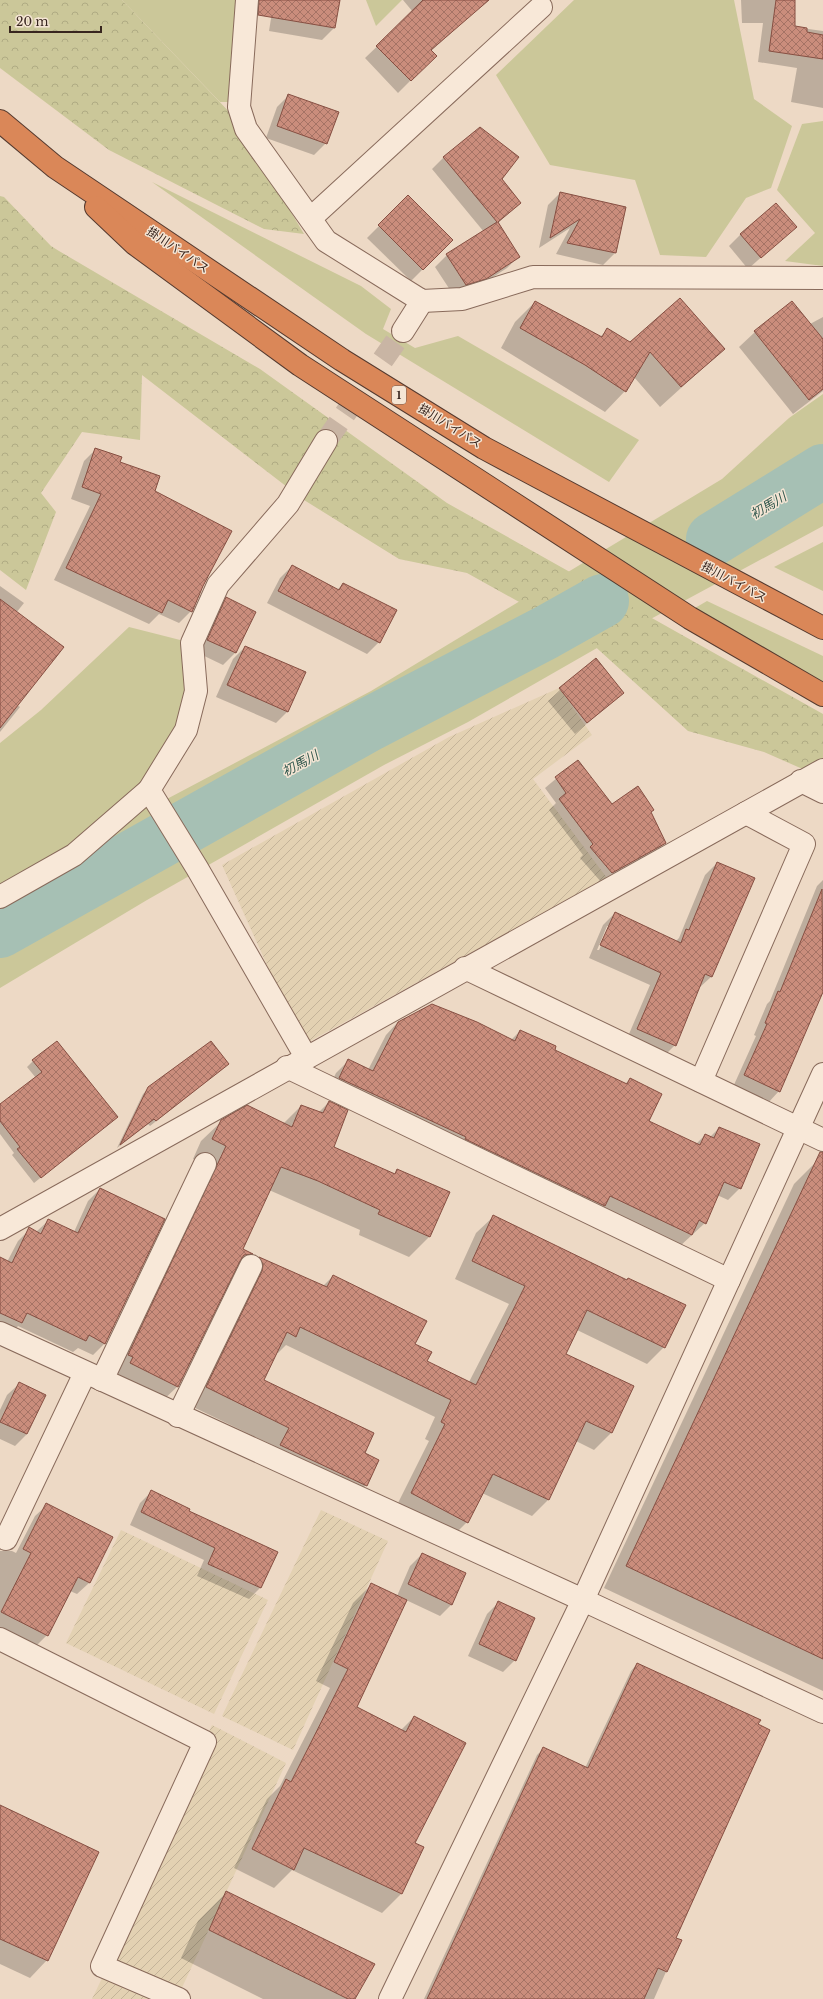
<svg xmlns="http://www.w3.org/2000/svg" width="823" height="1999" font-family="'Libre Baskerville','Noto Sans JP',serif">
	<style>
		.farmland { fill: url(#farmland-furrows) }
		.grass { fill: #cbc799 }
		.forest { fill: url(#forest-crowns) }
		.shadow { fill: #0003; fill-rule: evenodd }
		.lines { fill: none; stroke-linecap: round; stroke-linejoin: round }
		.river { stroke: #a6c0b4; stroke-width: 54 }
		.building { fill: url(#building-cross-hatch); stroke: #864f42 }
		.minor-tunnel { stroke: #c9b5a4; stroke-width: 22; stroke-dasharray: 22 11; stroke-linecap: butt }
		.minor-casing { stroke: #886a5b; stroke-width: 24 }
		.highway-casing { stroke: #553a2f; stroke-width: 24 }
		.minor { stroke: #f8e8d8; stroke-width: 22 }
		.highway { stroke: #da8758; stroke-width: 22 }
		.labels { text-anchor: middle; stroke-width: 3; stroke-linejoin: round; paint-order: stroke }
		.shield { fill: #f5e5d4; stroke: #715f55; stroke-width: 1 }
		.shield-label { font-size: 11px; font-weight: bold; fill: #38261f }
		.street-label { font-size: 12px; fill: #38261f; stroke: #f5e5d4 }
		.water-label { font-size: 13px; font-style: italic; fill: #2f574d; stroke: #f5e5d4 }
	</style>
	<defs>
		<pattern id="farmland-furrows" width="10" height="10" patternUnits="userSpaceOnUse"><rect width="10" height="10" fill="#e3d1b2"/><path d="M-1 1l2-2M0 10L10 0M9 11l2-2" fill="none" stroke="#c4b399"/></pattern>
		<pattern id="forest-crowns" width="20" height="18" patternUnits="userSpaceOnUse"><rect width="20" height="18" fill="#cbc799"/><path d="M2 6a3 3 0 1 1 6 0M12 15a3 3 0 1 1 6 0" fill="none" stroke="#afab83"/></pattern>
		<pattern id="building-cross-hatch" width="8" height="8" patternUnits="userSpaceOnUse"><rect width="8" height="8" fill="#ca8d7c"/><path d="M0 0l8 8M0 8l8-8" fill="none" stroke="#a57365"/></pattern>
	</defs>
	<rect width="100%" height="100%" fill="#edd9c5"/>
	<g class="farmland">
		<polygon points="559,688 592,735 533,779 607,878 303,1045 222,865 449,737"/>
		<polygon points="321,1510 388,1541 293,1750 222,1716"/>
		<polygon points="121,1530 268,1600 214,1714 66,1643"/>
		<polygon points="212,1725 286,1763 180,1992 107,1959"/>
		<polygon points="103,1976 151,1999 92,1999"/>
	</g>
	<g class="grass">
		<polygon points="122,0 243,0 236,102 220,102"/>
		<polygon points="366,0 402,0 376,26"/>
		<polygon points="574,0 734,0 754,99 792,126 771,188 746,198 706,257 660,255 635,180 550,165 496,75"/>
		<polygon points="823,121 823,266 785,261 815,233 777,190 802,124"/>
		<polygon points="152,182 361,286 391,309 383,329 415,348 458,336 639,440 609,482 366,334"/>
		<polygon points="823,394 823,526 597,648 468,722 384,765 147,900 0,988 0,743 41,710 129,627 192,643 190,714 148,809 371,691 722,479 789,418"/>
		<polygon points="823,542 823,591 774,567"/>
		<polygon points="707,601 823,656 823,682 695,608"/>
	</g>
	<g class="forest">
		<polygon points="0,0 122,0 236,119 304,234 264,229 109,150 0,68"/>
		<polygon points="0,196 4,197 51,246 59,251 260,369 447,503 823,714 823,778 764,752 688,731 589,641 467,573 399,559 304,500 142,375 140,440 82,432 41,493 56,512 26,590 0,570"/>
	</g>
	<g class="shadow">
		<polygon points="274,0 339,0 334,28 322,40 269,31"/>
		<polygon points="403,0 488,0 431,51 435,56 398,93 365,58 413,12"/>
		<polygon points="741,0 794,0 794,27 823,31 823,108 791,102 797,68 758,62 763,23 742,23"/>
		<polygon points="289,95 326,143 314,155 266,138 277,107"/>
		<polygon points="444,157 501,179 520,203 498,223 519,256 507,268 473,290 454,296 435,267 447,255 484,232 432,169"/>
		<polygon points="560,193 615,253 603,265 556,254 570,228 539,248 548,205"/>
		<polygon points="408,197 452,240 411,281 367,238"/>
		<polygon points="795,227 748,269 729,246 741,234"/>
		<polygon points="535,302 600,337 607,330 630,344 724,349 660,407 634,377 625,391 605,412 501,348 515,322"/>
		<polygon points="823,317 823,391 793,414 739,347 755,332 810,324"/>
		<polygon points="96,449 119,462 154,491 202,586 191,611 179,623 159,614 149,624 54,580 90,506 71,499 84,461"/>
		<polygon points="292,566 337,590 343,584 379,642 367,654 267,603 280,578"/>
		<polygon points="0,586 24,603 16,613 17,705 20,707 0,732"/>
		<polygon points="226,599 255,612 235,653 223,665 196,652 214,611"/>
		<polygon points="245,647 288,711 276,723 216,697 233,659"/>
		<polygon points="596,660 622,693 575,734 548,701"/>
		<polygon points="577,761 611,805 650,812 665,843 654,854 602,883 580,858 583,855 549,810 556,803 545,788"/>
		<path d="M717 863 711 977 699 988 675 1045 663 1057 626 1041 650 985 589 958 603 925 615 913 676 941 679 938 705 875ZM607 926H610L599 950H597Z"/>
		<polygon points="823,880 823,989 779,1091 768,1103 733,1087 756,1036 754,1035 767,1004 770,1001 817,886"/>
		<polygon points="398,1022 511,1040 520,1031 553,1051 625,1084 630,1079 648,1122 696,1144 705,1135 710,1137 719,1128 740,1188 728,1200 717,1195 705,1223 679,1247 328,1090 336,1073 348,1061 368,1070 386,1035"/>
		<polygon points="33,1061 116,1117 34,1183 12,1155 14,1153 0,1134 0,1106 36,1078 27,1067"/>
		<polygon points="228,1064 150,1126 148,1124 117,1148 143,1094 149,1088"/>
		<polygon points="329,1102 333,1147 393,1175 398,1170 430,1236 409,1257 359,1235 360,1230 269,1190 241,1250 251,1254 233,1273 178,1386 157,1406 110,1384 207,1166 193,1159 201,1141 222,1121 283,1124 301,1106 318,1113"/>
		<polygon points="816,1162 823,1165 823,1691 604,1588 794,1184"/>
		<polygon points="100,1189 105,1343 93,1355 78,1348 73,1352 18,1326 10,1335 0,1330 0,1258 7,1262 18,1241 30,1229 36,1232 49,1220 74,1232 88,1201"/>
		<polygon points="494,1216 664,1347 647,1364 577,1330 565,1355 633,1387 611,1433 594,1450 576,1441 549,1499 532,1516 482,1493 467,1522 450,1539 394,1511 429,1441 425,1439 435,1417 286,1345 278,1353 276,1352 262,1380 363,1454 366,1485 349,1502 264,1462 272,1445 189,1405 242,1274 259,1258 323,1286 333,1276 414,1345 426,1362 469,1382 509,1304 455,1279 476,1233"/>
		<polygon points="19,1384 27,1434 15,1446 0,1439 0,1410 7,1395"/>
		<polygon points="152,1491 188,1511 261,1587 249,1599 197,1576 204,1560 130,1525 140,1503"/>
		<polygon points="47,1505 89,1583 77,1594 70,1591 47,1635 35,1647 0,1630 0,1551 12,1551 16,1553 35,1516"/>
		<polygon points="422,1554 452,1604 440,1616 406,1600 356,1708 401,1730 414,1717 414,1844 422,1848 401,1894 382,1913 292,1870 274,1888 234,1868 267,1799 280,1786 330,1688 316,1681 353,1603 372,1584 397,1596 410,1566"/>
		<polygon points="498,1603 515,1660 503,1672 468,1656 487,1614"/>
		<polygon points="637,1664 675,1938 680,1940 654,1999 424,1999 537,1755 544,1748 585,1768 631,1671"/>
		<polygon points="0,1806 47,1960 30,1978 0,1964"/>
		<polygon points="226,1893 354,1999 263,1999 181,1958 198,1921"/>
	</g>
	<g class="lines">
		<g class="river">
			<polyline points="713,539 823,471"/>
			<polyline points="0,931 370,724 545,633 602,601"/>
		</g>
	</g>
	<g class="building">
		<polygon points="259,0 340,0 335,28 258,15"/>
		<polygon points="423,0 489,0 431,50 437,56 411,81 376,46"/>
		<polygon points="776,0 795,0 795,26 807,28 807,32 823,35 823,59 769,51"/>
		<polygon points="288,94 339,112 327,144 277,126"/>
		<polygon points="480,127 519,157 502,179 521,203 498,222 520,257 486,279 466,285 446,254 497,222 443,157"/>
		<polygon points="560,192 626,207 616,253 567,243 580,219 550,238"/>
		<polygon points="408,195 453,240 423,270 378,225"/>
		<polygon points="776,203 797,227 761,258 740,234"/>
		<polygon points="680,298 725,349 681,387 650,352 626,392 585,365 520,328 535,301 602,337 607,328 630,342"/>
		<polygon points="792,301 823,339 823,389 809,400 754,331"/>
		<polygon points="95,448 122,457 120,462 160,476 155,491 232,531 203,586 192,612 168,600 162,613 66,568 101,494 82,487"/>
		<polygon points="292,565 339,590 343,583 397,610 380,643 278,591"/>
		<polygon points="226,597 256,612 236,653 207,640"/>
		<polygon points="0,599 64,647 0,728"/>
		<polygon points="245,646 306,672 288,712 227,685"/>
		<polygon points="596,658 624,693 587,723 559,688"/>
		<polygon points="578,760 612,804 638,786 654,810 651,812 666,843 612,873 590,847 593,844 559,799 566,793 555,777"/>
		<polygon points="717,862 755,878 712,977 705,974 676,1046 637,1029 661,973 600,945 615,912 681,943 686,929 689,930"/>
		<polygon points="822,889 823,992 780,1092 744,1075 767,1024 765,1023 778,991 780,992"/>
		<polygon points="432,1004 477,1022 515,1041 520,1030 556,1046 555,1050 627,1084 630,1078 662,1094 649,1121 700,1145 705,1134 714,1138 719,1127 760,1144 741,1189 724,1182 706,1224 699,1220 692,1235 610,1196 605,1206 465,1139 466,1137 339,1078 348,1059 373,1071 398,1022"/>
		<polygon points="57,1041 118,1117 41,1178 17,1149 20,1147 0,1121 0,1104 42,1072 32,1060"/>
		<polygon points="211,1041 229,1064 156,1121 154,1119 120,1145 148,1087"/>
		<polygon points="329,1101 348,1110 334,1147 395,1174 397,1169 450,1192 430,1237 378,1214 380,1210 318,1181 281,1167 243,1249 253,1254 244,1255 240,1261 178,1387 130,1363 133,1357 128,1355 226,1146 212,1139 221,1120 247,1105 292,1127 301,1105 323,1113"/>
		<polygon points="820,1152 823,1152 823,1659 626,1566"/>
		<polygon points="100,1188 165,1219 105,1344 89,1335 86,1341 27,1313 22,1323 0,1313 0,1257 12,1263 29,1227 41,1234 48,1219 78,1233"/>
		<polygon points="493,1215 627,1280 628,1278 686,1305 665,1348 587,1310 566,1354 634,1386 612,1433 586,1421 549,1500 493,1474 468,1523 411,1493 445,1424 441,1422 451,1400 300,1327 296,1337 287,1332 264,1380 374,1433 365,1453 379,1460 367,1486 280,1445 289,1428 206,1387 262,1271 263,1265 259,1257 327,1287 333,1275 427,1321 415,1344 432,1352 427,1361 476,1385 525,1286 472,1261"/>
		<polygon points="19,1382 46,1395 27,1434 0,1422"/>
		<polygon points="151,1490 190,1509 189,1511 278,1552 261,1588 208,1564 215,1548 141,1512"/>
		<polygon points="46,1503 113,1537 90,1583 78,1577 48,1636 1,1612 31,1553 23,1549"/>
		<polygon points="422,1553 466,1573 452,1605 408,1584"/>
		<polygon points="371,1583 407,1600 357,1707 406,1732 414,1716 466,1743 415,1843 424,1847 402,1894 304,1848 294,1870 252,1849 286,1779 291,1782 348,1669 334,1662"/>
		<polygon points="498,1601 535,1618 516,1661 479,1644"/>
		<polygon points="637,1663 761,1720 758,1724 770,1730 676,1938 682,1940 667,1972 658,1968 644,1999 427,1999 543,1747 588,1768"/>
		<polygon points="0,1805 99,1852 48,1961 0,1939"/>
		<polygon points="226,1891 375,1964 355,1999 348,1999 209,1930"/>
	</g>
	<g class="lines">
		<polyline class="minor-tunnel" points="326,441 403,331"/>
		<g class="minor-casing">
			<g id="minor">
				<polyline points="247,0 239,107 246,129 326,241 422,301 462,299 533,277 823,278"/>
				<polyline points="311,218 541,7"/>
				<polyline points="403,331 422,301"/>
				<polyline points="801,781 823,792"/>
				<polyline points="0,897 74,855 149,790"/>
				<polyline points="465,968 823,1140"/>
				<polyline points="306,1057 197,868 149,790 186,730 196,691 192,643 218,585 288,504 326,441"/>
				<polyline points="287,1067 729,1280"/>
				<polyline points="701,1081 804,844 746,813"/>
				<polyline points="0,1229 823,770"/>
				<polyline points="0,1333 583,1600 823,1074"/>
				<polyline points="102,1380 205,1164"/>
				<polyline points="178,1416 251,1266"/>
				<polyline points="6,1539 85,1373"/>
				<polyline points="0,1639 205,1742 102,1966 179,1999"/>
				<polyline points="390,1999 583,1600 823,1712"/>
			</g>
		</g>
		<g class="highway-casing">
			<g id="highway">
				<polyline points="0,121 55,167 342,360 484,448 823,628"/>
				<polyline points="96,207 135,244 300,365 690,618 823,695"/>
			</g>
		</g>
		<use href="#minor" class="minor"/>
		<use href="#highway" class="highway"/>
	</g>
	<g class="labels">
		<rect class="shield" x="392" y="386" width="14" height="18" rx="3"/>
		<g class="shield-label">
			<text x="399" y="399">1</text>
		</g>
		<g class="street-label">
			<text transform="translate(178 250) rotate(34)" y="4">掛川バイパス</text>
			<text transform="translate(450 426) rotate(32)" y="4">掛川バイパス</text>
			<text transform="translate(734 582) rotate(28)" y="4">掛川バイパス</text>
		</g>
		<g class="water-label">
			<text transform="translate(768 505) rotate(-31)" y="5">初馬川</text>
			<text transform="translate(300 763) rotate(-29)" y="5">初馬川</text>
		</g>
	</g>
	<path d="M10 26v6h91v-6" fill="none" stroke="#38261f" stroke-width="2"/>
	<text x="16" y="26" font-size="12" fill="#38261f" stroke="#f5e5d4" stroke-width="3" paint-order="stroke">20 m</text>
</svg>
